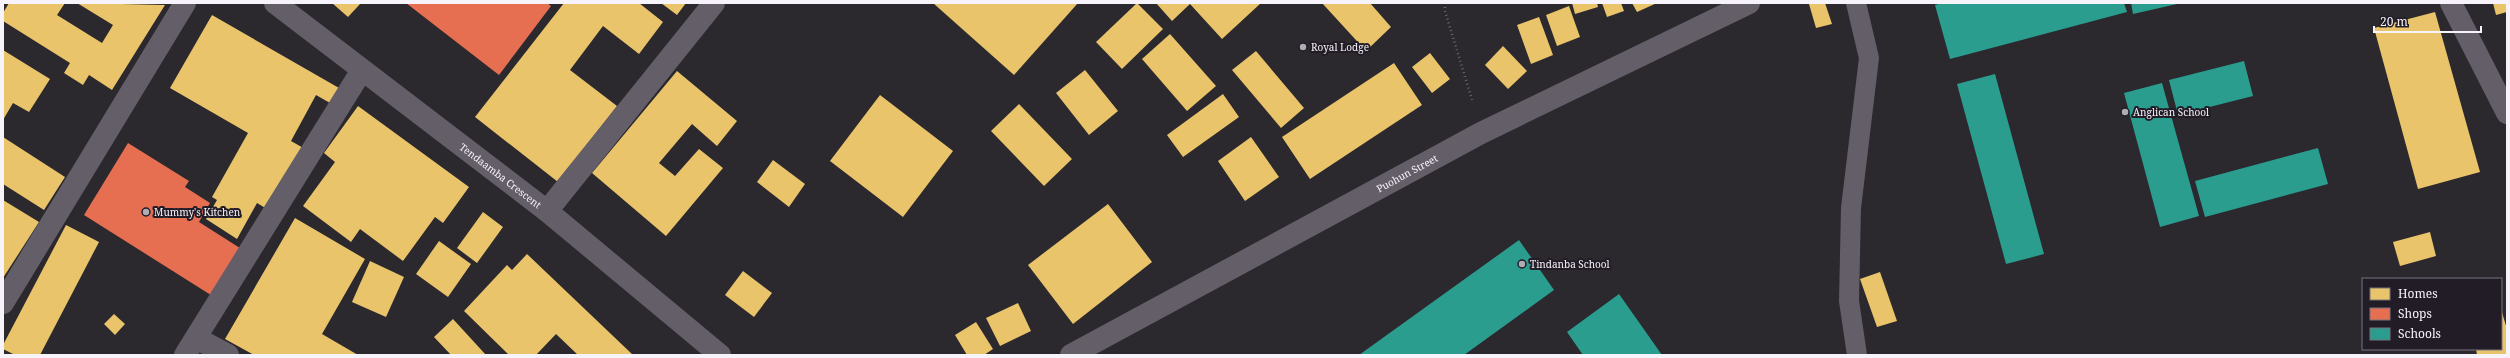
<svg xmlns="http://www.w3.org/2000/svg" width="2510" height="358" font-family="'Noto Serif',serif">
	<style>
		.homes { fill: #e9c46a }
		.shops { fill: #e76f51 }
		.schools { fill: #2a9d8f }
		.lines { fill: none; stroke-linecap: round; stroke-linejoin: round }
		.path { stroke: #6a656d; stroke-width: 2.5; stroke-dasharray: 1 3; stroke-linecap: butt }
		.service { stroke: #635e68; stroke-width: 20 }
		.minor { stroke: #635e68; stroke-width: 22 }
		.tertiary { stroke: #635e68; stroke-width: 22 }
		.poi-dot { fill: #b0acb3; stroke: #221c26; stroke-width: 1.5 }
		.labels { text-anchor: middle; stroke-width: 4; stroke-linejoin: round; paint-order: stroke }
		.poi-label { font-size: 10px; fill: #f7f3fa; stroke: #221c26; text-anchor: start }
		.street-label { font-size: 10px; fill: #f7f3fa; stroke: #221c26 }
	</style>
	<rect width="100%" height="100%" fill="#2b282e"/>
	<g class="homes">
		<polygon points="9,3 65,3 57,15 102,43 113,25 77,3 165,5 112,90 89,75 83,85 64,73 70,63 3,21 3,13"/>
		<polygon points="332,3 361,3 348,17"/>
		<polygon points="564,3 639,3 663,22 639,54 603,26 570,70 617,106 558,182 475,117"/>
		<polygon points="661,3 686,3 677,15"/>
		<polygon points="933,3 1078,3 1014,75"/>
		<polygon points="1137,3 1163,29 1122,69 1096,42"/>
		<polygon points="1156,3 1261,3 1222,39 1190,4 1172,21"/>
		<polygon points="1322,3 1370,3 1391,27 1366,51"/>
		<polygon points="1572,3 1597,3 1598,7 1575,14"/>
		<polygon points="1602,3 1621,3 1624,11 1607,17"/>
		<polygon points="1632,3 1657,3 1637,12"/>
		<polygon points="1825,3 1832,24 1816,28 1809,4"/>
		<polygon points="2493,3 2507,3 2507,12 2496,15"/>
		<polygon points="1569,6 1580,37 1557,46 1546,15"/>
		<polygon points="2435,12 2480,172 2418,189 2374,28"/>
		<polygon points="212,15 339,88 330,103 316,95 291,141 307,150 272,212 257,203 237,239 206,219 217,200 212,197 248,133 170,88"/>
		<polygon points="1539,17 1553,55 1531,64 1517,25"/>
		<polygon points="1170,34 1216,86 1187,111 1142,59"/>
		<polygon points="1503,46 1527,71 1508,89 1485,65"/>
		<polygon points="3,50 50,79 29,112 13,103 3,120"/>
		<polygon points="1256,51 1304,108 1281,128 1232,70"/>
		<polygon points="1430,53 1450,79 1432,93 1412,67"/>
		<polygon points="1394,63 1422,105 1310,179 1282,137"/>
		<polygon points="1085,70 1118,111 1089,135 1056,93"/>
		<polygon points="677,71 737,121 717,146 692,124 659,163 675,176 699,149 723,168 666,236 592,173"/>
		<polygon points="1223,94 1239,117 1183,157 1167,135"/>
		<polygon points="880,95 953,151 903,217 830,161"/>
		<polygon points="1019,104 1072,159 1044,186 991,131"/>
		<polygon points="358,106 469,187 443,223 435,217 403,261 360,229 351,242 303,206 335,162 324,153"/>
		<polygon points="3,137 65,177 44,210 3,184"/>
		<polygon points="1251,137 1279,177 1245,201 1218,161"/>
		<polygon points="773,160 805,184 789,207 757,182"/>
		<polygon points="3,200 39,222 3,278"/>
		<polygon points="1108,204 1152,262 1073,324 1028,265"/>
		<polygon points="483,212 503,227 477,263 457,248"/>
		<polygon points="295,218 365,259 322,334 358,355 254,355 225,339"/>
		<polygon points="66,225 99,242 40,355 15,355 3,349 3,345"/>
		<polygon points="2430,232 2436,256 2400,266 2393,242"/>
		<polygon points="439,241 471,264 448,297 416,274"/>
		<polygon points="527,254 633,355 578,355 556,334 536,355 509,355 464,311 507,265 512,270"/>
		<polygon points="370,261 404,277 386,317 352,302"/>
		<polygon points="743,271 772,293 754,317 725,295"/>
		<polygon points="1880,272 1897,321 1877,327 1860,279"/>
		<polygon points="1018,303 1031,331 1000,346 986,318"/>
		<polygon points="2501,309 2507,329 2507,355 2477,355 2476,349 2501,349"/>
		<polygon points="114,314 125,324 115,335 104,324"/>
		<polygon points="453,319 486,355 451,355 434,337"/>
		<polygon points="976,322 993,349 984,355 967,355 955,335"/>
	</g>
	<g class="shops">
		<polygon points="406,3 547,3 551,6 499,75"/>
		<polygon points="128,143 189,181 185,187 210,203 199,222 243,250 214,297 84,215"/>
	</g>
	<g class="schools">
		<polygon points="1942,3 2124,3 2127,12 1950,59 1935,5"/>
		<polygon points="2131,3 2176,3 2177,4 2133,14"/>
		<polygon points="2244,61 2253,96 2178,115 2169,80"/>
		<polygon points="1995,74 2044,254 2006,264 1957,84"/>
		<polygon points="2162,83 2199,216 2160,227 2124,93"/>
		<polygon points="2318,148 2328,184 2205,217 2195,181"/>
		<polygon points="1519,240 1554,290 1464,355 1359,355"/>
		<polygon points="1619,294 1662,355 1583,355 1567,332"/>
	</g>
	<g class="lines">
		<polyline class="path" points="1445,3 1445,11 1473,103"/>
		<polyline class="service" points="1856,3 1869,58 1851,208 1849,301 1857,355"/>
		<g class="minor">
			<polyline points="2451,3 2507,113"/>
			<polyline points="547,211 714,3"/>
			<polyline points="3,303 185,3"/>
			<polyline points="196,338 228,355"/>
			<polyline points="185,355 362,70"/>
			<path id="s1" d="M1071 355 1481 133 1749 3"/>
		</g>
		<path class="tertiary" id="s2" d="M275 3 547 211 720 355"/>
	</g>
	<g class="poi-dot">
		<circle cx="1303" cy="47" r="4"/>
		<circle cx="2125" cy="112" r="4"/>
		<circle cx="146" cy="212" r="4"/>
		<circle cx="1522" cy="264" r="4"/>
	</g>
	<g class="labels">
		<g class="poi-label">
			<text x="1311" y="51">Royal Lodge</text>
			<text x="2133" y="116">Anglican School</text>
			<text x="154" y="216">Mummy's Kitchen</text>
			<text x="1530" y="268">Tindanba School</text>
		</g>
		<g class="street-label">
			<text dy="4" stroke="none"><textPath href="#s1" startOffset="382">Puohun Street</textPath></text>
			<text dy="4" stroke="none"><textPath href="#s2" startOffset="284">Tendaamba Crescent</textPath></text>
		</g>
	</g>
	<rect width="2510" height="358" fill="none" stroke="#f7f3fa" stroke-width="8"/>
	<rect x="2362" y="278" width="140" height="72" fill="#221c26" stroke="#77727b"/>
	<rect x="2370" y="288" width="20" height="12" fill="#e9c46a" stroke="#77727b"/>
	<text x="2398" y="298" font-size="12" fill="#f7f3fa">Homes</text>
	<rect x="2370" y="308" width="20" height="12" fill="#e76f51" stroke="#77727b"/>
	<text x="2398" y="318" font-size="12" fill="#f7f3fa">Shops</text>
	<rect x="2370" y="328" width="20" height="12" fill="#2a9d8f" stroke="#77727b"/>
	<text x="2398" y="338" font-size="12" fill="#f7f3fa">Schools</text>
	<path d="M2374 26v6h107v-6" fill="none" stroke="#f7f3fa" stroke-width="2"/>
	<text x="2380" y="26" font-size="12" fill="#f7f3fa" stroke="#221c26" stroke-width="3" paint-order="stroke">20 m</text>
</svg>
